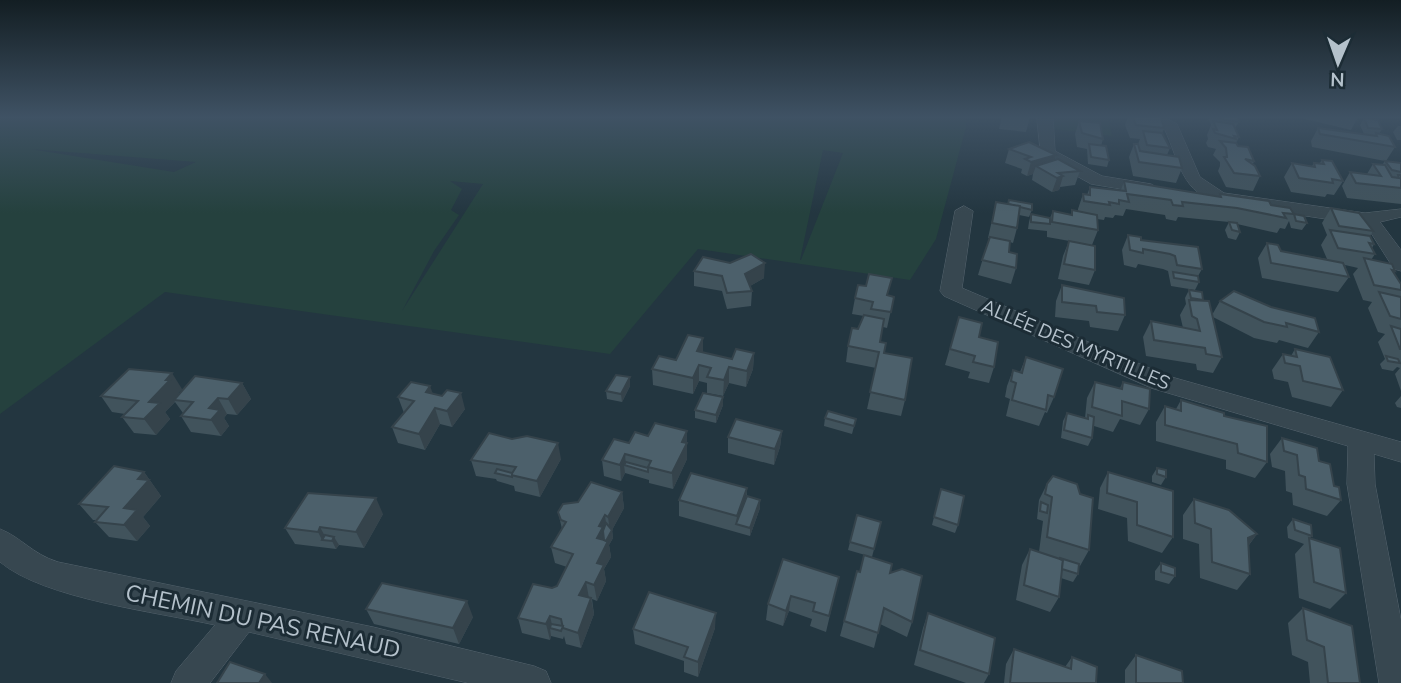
<svg xmlns="http://www.w3.org/2000/svg" width="1401" height="683" font-family="'Nunito Sans',sans-serif">
	<style>
		.green { fill: #25413e; fill-rule: evenodd }
		.lines { fill: none; stroke-linecap: round; stroke-linejoin: round }
		.minor-casing { stroke: #55646e; stroke-width: 1 }
		.minor { fill: #374750; fill-rule: evenodd }
		.wall { fill: #41535c }
		.shaded-wall { fill: #35434b }
		.building { fill: #4c606b; stroke: #35434b; stroke-width: 2 }
		.labels { text-anchor: middle; stroke-width: 6; stroke-linejoin: round; paint-order: stroke }
		.street-label { font-size: 19px; fill: #b4c1cb; stroke: #1c2c35 }
		.near-street-label { font-size: 23px; fill: #b4c1cb; stroke: #1c2c35 }
	</style>
	<rect width="100%" height="100%" fill="#233640"/>
	<g class="green">
		<path d="M0 117H966V127L936 239 910 280 698 249 610 354 165 292 0 414ZM30 149 196 162 174 172ZM823 150 843 153 801 260H800ZM450 181 483 184 402 311 434 251 459 215 451 210 462 189Z"/>
		<polygon points="1053,117 1108,117 1112,136 1054,129"/>
	</g>
	<g class="lines">
		<g class="minor-casing">
			<g id="minor">
				<polygon points="1037,117 1053,117 1055,151 1102,176 1151,184 1160,189 1151,194 1091,184 1041,156"/>
				<path d="M1135 117H1164L1177 124 1200 177 1224 193 1365 213 1401 209V217L1380 222 1401 250V271L1394 269 1371 233 1359 224 1220 203C1182 194 1179 161 1165 130Z"/>
				<polygon points="964,206 973,211 962,288 1168,376 1401,442 1401,462 1374,454 1375,484 1401,620 1401,683 1379,683 1347,484 1348,446 1151,388 944,296 940,291 955,211"/>
				<path d="M0 529C21 537 32 554 58 562L373 627 534 666 546 671 551 683H468L249 632 210 683H171L176 671 215 625C157 612 44 599 0 562Z"/>
			</g>
		</g>
		<use href="#minor" class="minor"/>
	</g>
	<g class="wall">
		<polygon points="1002,117 1030,117 1026,132 999,129"/>
		<polygon points="1128,117 1161,117 1164,128 1162,134 1170,148 1167,155 1182,168 1176,183 1133,176 1129,157 1134,144 1138,144 1140,139 1130,138 1125,125"/>
		<polygon points="1208,117 1237,117 1239,122 1235,128 1239,137 1236,143 1238,146 1254,161 1253,164 1260,176 1253,191 1226,187 1218,171 1220,166 1220,162 1213,155 1216,149 1208,147 1206,143 1208,139 1207,135 1211,125"/>
		<polygon points="1297,117 1358,117 1351,130"/>
		<polygon points="1364,118 1382,129 1379,134 1395,147 1386,161 1401,163 1401,204 1347,198 1342,186 1350,172 1367,174 1373,164 1382,165 1385,161 1312,147 1311,141 1318,128 1364,134 1360,125"/>
		<polygon points="1079,121 1103,139 1101,146 1109,160 1107,167 1088,164 1087,149 1077,147 1075,134"/>
		<polygon points="1398,126 1401,126 1401,140 1397,140 1393,132"/>
		<polygon points="1009,149 1056,155 1055,160 1080,171 1075,185 1060,187 1059,190 1052,192 1032,180 1033,174 1027,176 1021,173 1022,169 1005,163"/>
		<polygon points="1322,160 1343,181 1334,195 1327,194 1325,197 1291,192 1284,177 1292,163 1312,166 1314,163 1319,164"/>
		<polygon points="1124,181 1219,196 1220,194 1271,205 1294,214 1307,223 1302,230 1291,228 1289,221 1285,229 1280,228 1277,233 1237,224 1240,232 1236,240 1228,238 1225,230 1229,222 1178,217 1176,221 1166,219 1165,215 1126,209 1123,216 1115,215 1113,218 1105,217 1104,220 1097,219 1098,230 1092,245 1047,237 1047,231 1028,229 1029,222 1031,214 1050,218 1053,211 1071,215 1072,210 1078,211 1078,209 1083,194 1087,195 1090,187 1121,190"/>
		<polygon points="1009,200 1032,210 1029,217 1019,215 1017,228 1013,243 1010,242 1009,252 1016,268 1011,284 978,275 989,238 988,238 996,202 1008,204"/>
		<polygon points="1331,208 1373,231 1370,236 1374,244 1372,248 1375,254 1371,260 1395,271 1394,273 1401,284 1401,391 1395,374 1400,368 1397,367 1393,371 1382,369 1380,364 1385,359 1378,342 1385,334 1378,332 1368,308 1372,302 1363,300 1353,274 1358,268 1345,265 1349,277 1338,292 1262,278 1258,258 1267,243 1281,251 1327,259 1321,245 1327,235 1322,223"/>
		<polygon points="1128,235 1141,240 1202,269 1198,276 1199,282 1195,290 1171,286 1168,271 1163,269 1138,264 1136,268 1124,265 1122,250"/>
		<polygon points="1069,241 1095,270 1089,285 1058,279 1063,256"/>
		<polygon points="694,271 764,278 750,286 752,291 751,306 727,309 722,291 694,286"/>
		<polygon points="1062,285 1125,315 1118,331 1090,327 1089,321 1055,317 1056,301"/>
		<polygon points="1189,290 1203,300 1212,315 1220,301 1319,332 1308,348 1279,340 1277,343 1254,338 1213,317 1222,357 1213,373 1197,370 1196,364 1146,356 1143,337 1151,321 1183,328 1180,315 1186,304 1185,298"/>
		<polygon points="888,295 894,297 887,328 883,327 880,342 905,400 901,416 867,409 876,368 846,362 848,346 864,316 852,314 855,298"/>
		<polygon points="959,317 979,337 994,367 989,383 968,378 970,372 945,365"/>
		<polygon points="1295,349 1343,390 1331,407 1292,397 1288,382 1274,379 1272,370 1283,354 1291,356"/>
		<polygon points="703,353 732,359 754,353 753,369 746,387 729,383 723,396 707,393 707,383 699,381 693,394 653,385 652,369 676,360"/>
		<polygon points="1026,357 1054,397 1047,413 1045,412 1039,426 1006,416 1010,399 1005,397 1007,386 1013,370 1020,372"/>
		<polygon points="630,377 630,386 622,402 607,399 606,391"/>
		<polygon points="1095,382 1120,388 1123,382 1149,409 1140,425 1120,419 1113,432 1094,426 1092,438 1088,446 1061,438 1063,421 1067,413 1085,418 1087,398"/>
		<polygon points="242,383 251,399 237,415 227,414 224,418 229,426 221,436 191,432 181,416 183,413 175,402 165,412 170,419 156,435 134,433 122,417 125,414 112,412 101,396 182,389 178,393 179,394"/>
		<polygon points="433,394 465,409 452,427 440,424 425,450 398,443 392,427 404,413 398,397"/>
		<polygon points="1401,396 1401,408 1397,407 1395,403"/>
		<polygon points="1181,400 1224,416 1267,462 1255,478 1226,469 1226,460 1156,441 1156,422 1165,406 1176,409"/>
		<polygon points="723,405 716,423 695,418 695,410"/>
		<polygon points="825,418 856,419 852,434 824,426"/>
		<polygon points="782,431 780,447 774,465 728,453 728,437"/>
		<polygon points="1282,438 1319,461 1341,500 1327,516 1293,505 1292,493 1286,491 1285,471 1272,467 1270,454"/>
		<polygon points="629,443 687,447 687,459 673,489 649,483 649,480 625,473 621,481 604,476 602,460"/>
		<polygon points="561,459 540,497 515,491 514,486 497,481 496,479 476,476 471,460"/>
		<polygon points="1157,468 1166,477 1161,485 1152,482 1152,476"/>
		<polygon points="144,472 161,496 143,517 150,526 137,541 109,537 95,522 97,520 93,520 79,504"/>
		<polygon points="1108,472 1173,537 1162,553 1128,541 1127,518 1098,509 1100,488"/>
		<polygon points="1047,484 1089,550 1080,566 1078,565 1078,574 1073,582 1061,578 1059,597 1050,612 1016,600 1022,565 1030,549 1039,552 1043,521 1037,519 1039,500"/>
		<polygon points="747,488 747,496 760,508 750,536 679,516 679,500"/>
		<polygon points="941,489 958,525 955,533 932,525"/>
		<polygon points="622,492 624,508 612,530 613,538 609,545 611,557 604,569 606,581 597,601 592,599 594,614 581,648 566,644 564,636 563,639 551,636 550,640 522,633 518,618 552,588 557,586 567,567 555,563 551,547 562,529 558,512 578,502"/>
		<polygon points="1194,499 1257,534 1249,545 1250,574 1237,590 1200,578 1199,544 1183,539 1183,515"/>
		<polygon points="383,514 364,548 339,545 336,549 295,544 285,528"/>
		<polygon points="1293,519 1312,536 1310,538 1346,593 1330,609 1299,598 1295,554 1304,544 1288,538 1287,527"/>
		<polygon points="881,522 872,557 848,550 850,542"/>
		<polygon points="1161,563 1175,576 1169,584 1155,580 1155,571"/>
		<polygon points="857,571 890,573 912,622 907,637 880,624 874,648 840,636"/>
		<polygon points="839,577 826,632 810,626 812,619 789,611 783,626 766,620 768,604"/>
		<polygon points="1303,608 1360,683 1310,683 1308,662 1292,655 1288,623"/>
		<polygon points="366,609 473,617 459,644 374,624"/>
		<polygon points="928,613 989,674 984,683 966,683 914,665 923,628"/>
		<polygon points="715,628 698,677 684,672 684,661 635,644 633,629"/>
		<polygon points="1014,649 1065,667 1072,657 1096,683 1004,683 1006,664"/>
		<polygon points="1136,655 1183,683 1125,683 1125,670"/>
	</g>
	<g class="shaded-wall">
		<polygon points="1056,155 1052,169 1036,166 1033,174 1027,176 1031,162"/>
		<polygon points="1063,176 1059,190 1052,192 1057,178"/>
		<polygon points="765,263 764,278 745,289 745,274"/>
		<polygon points="703,338 703,354 697,351"/>
		<polygon points="754,353 753,369 746,387 747,371"/>
		<polygon points="699,365 699,381 693,394 693,378"/>
		<polygon points="729,367 729,383 723,396 724,380"/>
		<polygon points="172,373 182,389 178,393 180,396 174,400 175,402 165,412 170,419 156,435 144,419 149,402 166,380"/>
		<polygon points="630,377 630,386 622,402 621,394"/>
		<polygon points="242,383 251,399 237,415 228,399"/>
		<polygon points="430,386 436,402 426,392"/>
		<polygon points="461,393 465,409 452,427 447,411"/>
		<polygon points="723,397 723,405 716,423 716,415"/>
		<polygon points="218,398 227,414 224,418 229,426 221,436 211,420 209,408"/>
		<polygon points="435,408 440,424 425,450 419,434"/>
		<polygon points="687,431 687,459 673,489 672,473 682,442"/>
		<polygon points="782,431 780,447 774,465 775,449"/>
		<polygon points="558,443 561,459 540,497 537,481"/>
		<polygon points="625,454 626,466 624,465 625,473 621,481 620,465"/>
		<polygon points="144,472 161,496 143,517 150,526 137,541 124,525 124,508 138,479"/>
		<polygon points="747,488 746,504 736,524 737,516"/>
		<polygon points="622,492 624,508 612,530 613,538 609,545 611,557 604,569 606,581 597,601 594,585 597,563 597,538 599,526 605,515 607,531 610,532 608,517"/>
		<polygon points="376,498 383,514 364,548 356,532"/>
		<polygon points="760,500 760,508 750,536 750,528"/>
		<polygon points="320,527 327,540 322,540 318,532"/>
		<polygon points="1257,534 1245,550 1248,538"/>
		<polygon points="334,537 339,545 336,549 332,541"/>
		<polygon points="586,582 589,598 579,595"/>
		<polygon points="791,596 789,611 783,626 786,611"/>
		<polygon points="591,598 594,614 581,648 578,633"/>
		<polygon points="467,601 473,617 459,644 453,628"/>
		<polygon points="716,613 715,628 698,677 698,662"/>
		<polygon points="550,616 553,629 550,628 551,636 550,640 546,624"/>
		<polygon points="265,674 272,683 259,683"/>
	</g>
	<g class="building">
		<polygon points="1133,117 1161,117 1164,128 1136,125"/>
		<polygon points="1220,117 1237,117 1239,122 1220,119"/>
		<polygon points="1364,118 1378,120 1382,129 1368,128"/>
		<polygon points="1079,121 1100,123 1103,139 1082,133"/>
		<polygon points="1213,121 1233,124 1239,137 1234,136 1236,139 1215,133 1213,129 1217,130"/>
		<polygon points="1318,128 1377,136 1376,133 1389,136 1395,147 1320,134"/>
		<polygon points="1143,131 1162,133 1170,148 1147,145"/>
		<polygon points="1220,141 1236,143 1238,146 1248,147 1254,161 1245,159 1255,166 1260,176 1234,173 1224,157 1227,157 1226,148"/>
		<polygon points="1029,142 1056,155 1031,162 1025,159 1031,157 1009,149"/>
		<polygon points="1089,144 1106,146 1109,160 1091,157"/>
		<polygon points="1134,144 1138,144 1140,151 1179,157 1182,168 1139,162"/>
		<polygon points="1058,159 1080,171 1058,173 1063,176 1057,178 1036,166"/>
		<polygon points="1322,160 1332,161 1343,181 1332,179 1333,183 1299,178 1292,163 1315,167 1314,163 1324,164"/>
		<polygon points="1385,161 1401,163 1401,172 1392,170"/>
		<polygon points="1373,164 1385,165 1392,177 1399,178 1398,175 1401,175 1401,188 1356,183 1350,172 1381,176"/>
		<polygon points="1124,181 1221,197 1220,194 1269,201 1271,205 1290,208 1294,214 1283,213 1286,218 1237,208 1182,202 1183,206 1173,205 1171,200 1127,194 1129,202 1119,200 1119,204 1109,202 1110,205 1084,201 1083,194 1090,195 1090,187 1126,191"/>
		<polygon points="1009,200 1032,204 1032,210 1008,204"/>
		<polygon points="996,202 1020,206 1017,228 992,223"/>
		<polygon points="1331,208 1359,213 1373,231 1339,226"/>
		<polygon points="1072,210 1097,215 1098,230 1052,222 1053,211 1072,215"/>
		<polygon points="1031,214 1050,218 1050,224 1031,222"/>
		<polygon points="1294,214 1304,216 1307,223 1296,221"/>
		<polygon points="1229,222 1237,223 1240,232 1232,230"/>
		<polygon points="1330,230 1370,236 1374,244 1369,243 1375,254 1338,248"/>
		<polygon points="1128,235 1141,237 1141,240 1198,247 1202,269 1177,265 1175,256 1170,254 1143,249 1143,253 1130,250"/>
		<polygon points="990,237 1010,241 1009,252 1017,254 1016,268 982,260"/>
		<polygon points="1069,241 1095,246 1095,270 1064,264"/>
		<polygon points="1267,243 1278,245 1281,251 1343,263 1349,277 1271,263"/>
		<polygon points="751,254 765,263 745,274 752,291 727,293 722,276 694,271 703,257 730,263"/>
		<polygon points="1364,258 1392,264 1395,271 1392,270 1401,284 1401,290 1374,285"/>
		<polygon points="1173,272 1198,276 1199,282 1174,278"/>
		<polygon points="869,274 892,278 887,295 894,297 891,312 871,309 873,302 855,298 858,285 866,286"/>
		<polygon points="1062,285 1124,298 1125,315 1097,312 1096,306 1062,302"/>
		<polygon points="1189,290 1202,292 1203,300 1191,298"/>
		<polygon points="1234,291 1271,307 1315,318 1319,332 1286,323 1287,327 1264,322 1220,301"/>
		<polygon points="1379,292 1401,297 1401,319 1390,316"/>
		<polygon points="1189,300 1209,301 1222,357 1206,354 1205,348 1154,340 1151,321 1200,331 1197,319 1192,316"/>
		<polygon points="864,315 884,319 880,342 886,343 884,353 912,358 905,400 870,392 879,352 848,346 852,328 858,329"/>
		<polygon points="959,317 982,323 979,337 998,342 994,367 973,362 975,356 950,349"/>
		<polygon points="1391,326 1401,329 1401,349 1400,349"/>
		<polygon points="688,335 703,338 697,351 732,359 736,349 754,353 747,371 729,367 724,380 707,377 711,368 699,365 693,378 652,369 659,356 676,360"/>
		<polygon points="1295,349 1330,357 1343,390 1303,381 1300,366 1285,363 1283,354 1297,357"/>
		<polygon points="1386,356 1398,359 1400,363 1388,361"/>
		<polygon points="1026,357 1063,369 1054,397 1048,395 1046,410 1012,400 1016,383 1011,381 1013,370 1022,373"/>
		<polygon points="129,369 172,373 166,380 170,380 149,402 160,403 144,419 122,417 138,401 101,396"/>
		<polygon points="616,375 630,377 621,394 606,391"/>
		<polygon points="195,376 242,383 228,399 218,398 209,408 220,410 211,420 181,416 193,402 174,400"/>
		<polygon points="411,382 430,386 426,392 442,396 447,390 461,393 447,411 435,408 419,434 392,427 414,401 398,397"/>
		<polygon points="1095,382 1122,389 1123,382 1150,389 1149,409 1122,401 1122,416 1092,407"/>
		<polygon points="703,393 723,397 716,415 695,410"/>
		<polygon points="1181,400 1224,413 1224,416 1267,426 1267,462 1238,453 1237,444 1165,425 1165,406 1181,411"/>
		<polygon points="828,411 856,419 854,426 825,418"/>
		<polygon points="1067,413 1088,419 1088,415 1094,417 1092,438 1064,430"/>
		<polygon points="736,419 782,431 775,449 728,437"/>
		<polygon points="655,423 687,431 682,442 687,443 672,473 648,467 651,461 625,454 620,465 602,460 614,439 629,443 635,432 648,436"/>
		<polygon points="489,433 512,439 527,436 558,443 537,481 511,475 516,467 471,460"/>
		<polygon points="1282,438 1317,448 1319,461 1330,464 1334,486 1339,487 1341,500 1306,489 1305,477 1299,475 1297,455 1284,451"/>
		<polygon points="626,462 648,468 648,472 624,465"/>
		<polygon points="114,466 144,472 138,479 149,480 124,508 137,510 124,525 95,522 108,507 79,504"/>
		<polygon points="1157,468 1166,470 1166,477 1157,474"/>
		<polygon points="497,469 512,473 512,477 495,473"/>
		<polygon points="1108,472 1173,491 1173,537 1137,525 1137,502 1107,493"/>
		<polygon points="691,473 747,488 737,516 679,500"/>
		<polygon points="1053,476 1077,484 1080,494 1093,498 1089,550 1047,537 1052,497 1045,494 1047,484"/>
		<polygon points="591,482 622,492 608,517 605,515 599,526 603,527 597,538 608,541 597,563 604,565 594,585 586,582 579,595 591,598 578,633 563,628 561,619 550,616 546,624 518,618 533,584 552,588 557,586 573,554 551,547 566,522 561,520 558,512 563,504 578,502"/>
		<polygon points="941,489 964,496 958,525 934,517"/>
		<polygon points="308,493 376,498 356,532 320,527 318,532 285,528"/>
		<polygon points="747,496 760,500 750,528 736,524"/>
		<polygon points="1194,499 1229,510 1257,534 1248,538 1250,574 1212,562 1211,529 1195,523"/>
		<polygon points="1041,502 1048,505 1047,513 1040,511"/>
		<polygon points="857,515 881,522 874,549 850,542"/>
		<polygon points="1293,519 1311,525 1312,536 1295,530"/>
		<polygon points="606,523 612,530 606,541 604,540 603,531"/>
		<polygon points="325,535 334,537 332,541 322,540"/>
		<polygon points="1309,538 1340,548 1346,593 1314,582"/>
		<polygon points="1030,549 1063,560 1059,597 1024,585"/>
		<polygon points="864,555 892,564 890,573 902,569 922,576 912,622 884,608 878,633 844,621 857,571 860,572"/>
		<polygon points="1060,558 1079,564 1078,574 1062,569 1063,560 1060,559"/>
		<polygon points="783,559 839,577 829,616 813,611 815,603 791,596 786,611 768,604"/>
		<polygon points="1161,563 1175,568 1175,576 1161,572"/>
		<polygon points="382,583 467,601 453,628 366,609"/>
		<polygon points="649,592 716,613 698,662 684,657 688,647 633,629"/>
		<polygon points="1303,608 1352,626 1360,683 1328,683 1324,647 1307,640"/>
		<polygon points="928,613 995,638 989,674 920,650"/>
		<polygon points="551,624 563,626 561,631 550,628"/>
		<polygon points="1014,649 1071,669 1072,657 1097,667 1096,683 1010,683"/>
		<polygon points="1136,655 1182,671 1183,683 1136,683"/>
		<polygon points="230,662 265,674 259,683 217,683"/>
	</g>
	<linearGradient id="sky" x2="0" y2="1"><stop stop-color="#131e23"/><stop offset="0.55" stop-color="#3f5264"/><stop offset="1" stop-color="#3f5264" stop-opacity="0"/></linearGradient>
	<rect width="1401" height="213" fill="url(#sky)"/>
	<g class="labels">
		<g class="street-label">
			<text transform="translate(1076 344) rotate(23)" y="7">ALLÉE DES MYRTILLES</text>
		</g>
		<g class="near-street-label">
			<text transform="translate(263 621) rotate(12)" y="8">CHEMIN DU PAS RENAUD</text>
		</g>
	</g>
	<g transform="translate(1338 63) rotate(182)" stroke="#1c2c35" stroke-width="5" paint-order="stroke">
	<path d="M0-5L12 26L0 18L-12 26Z" fill="#b4c1cb"/>
	<text y="-10" font-size="19" font-weight="bold" text-anchor="middle" fill="#b4c1cb">N</text>
	</g>
</svg>
